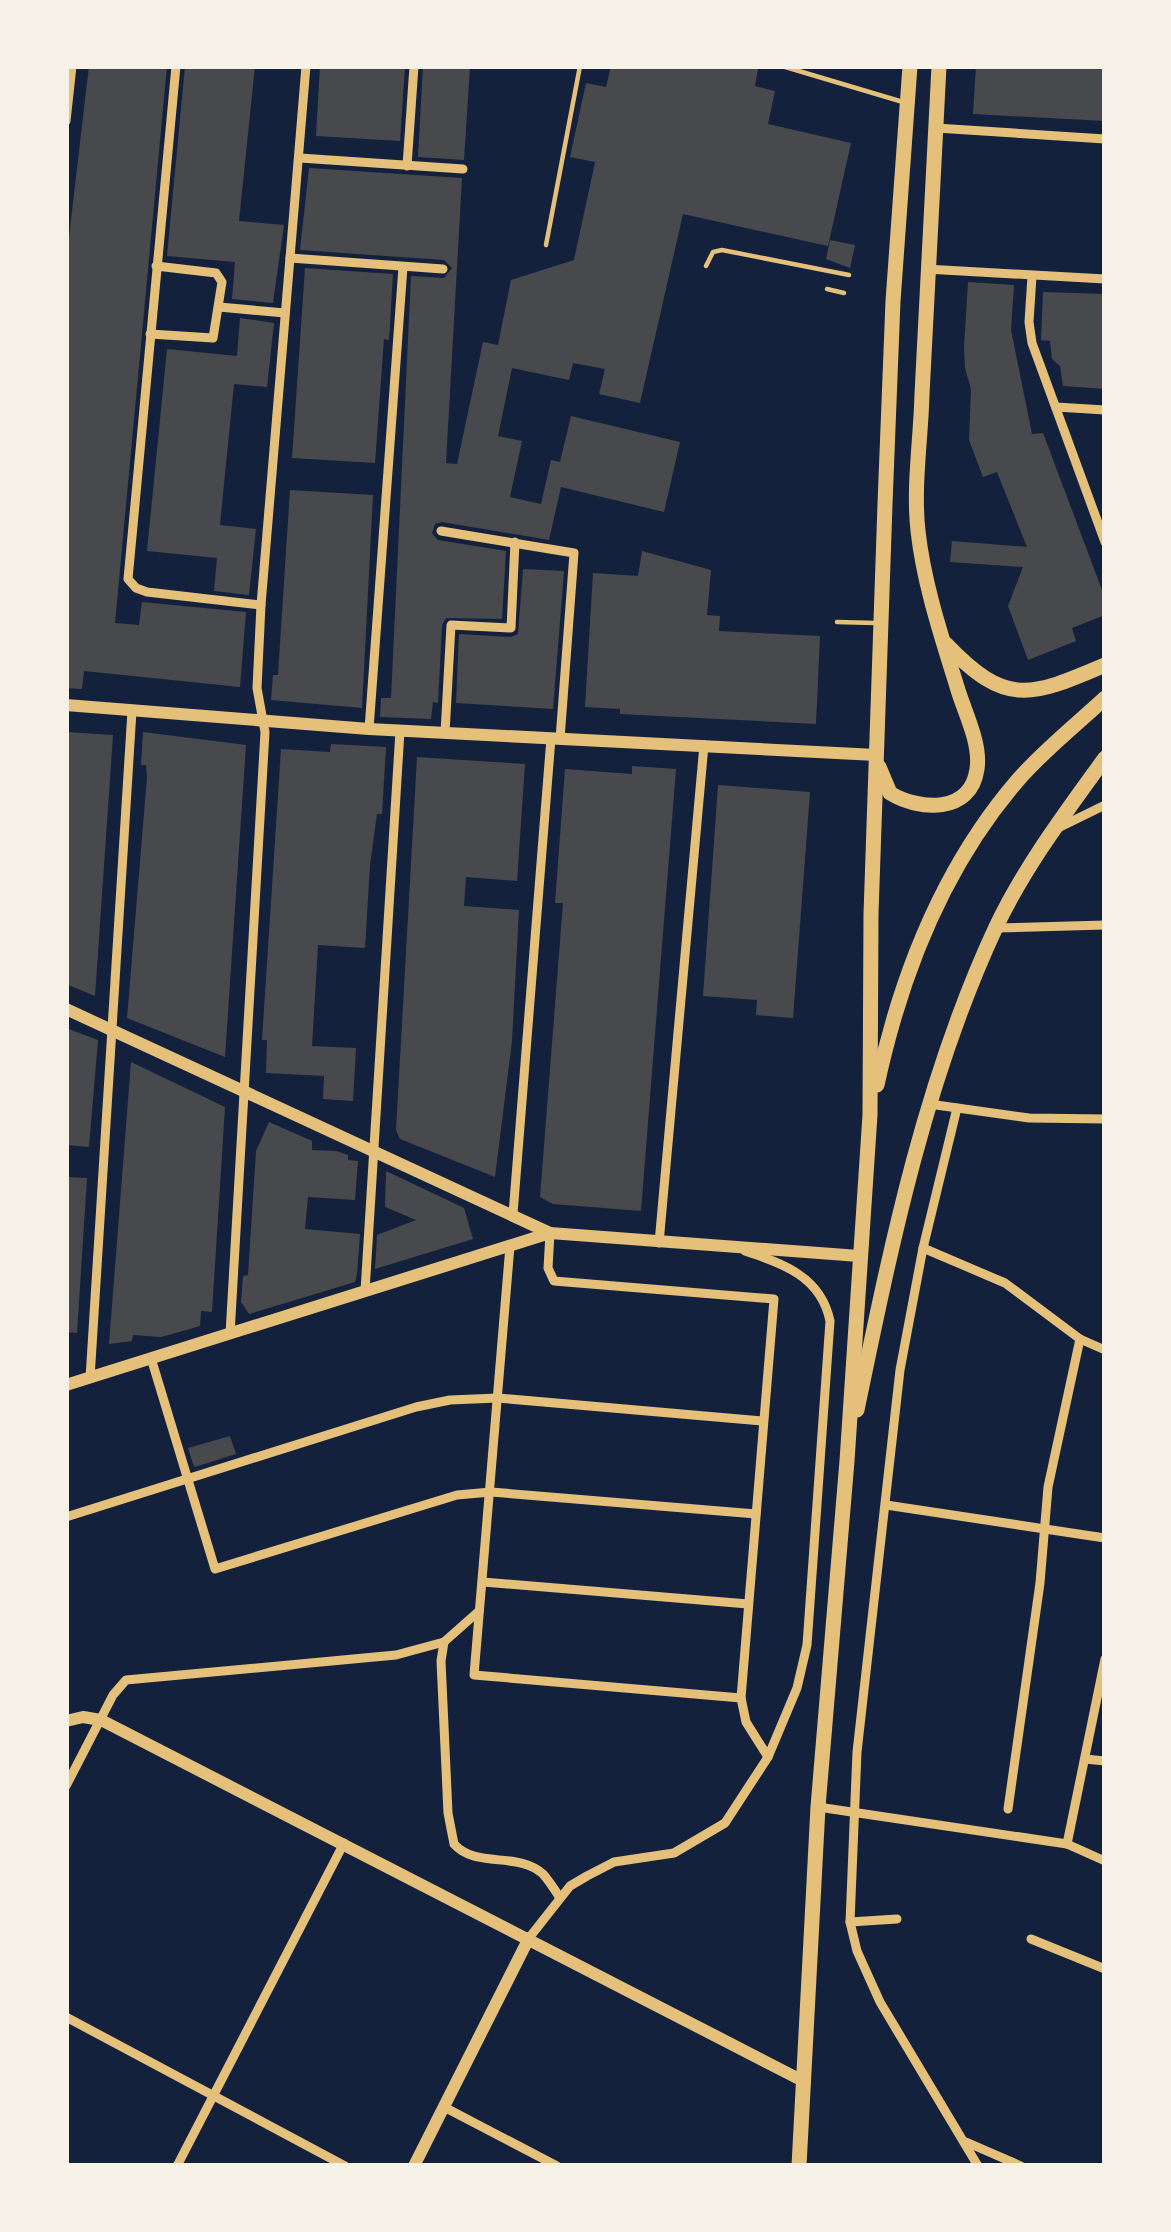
<svg xmlns="http://www.w3.org/2000/svg" width="1171" height="2232" font-family="'Space Grotesk',sans-serif">
	<style>
		.building { fill: #48494c }
		.lines { fill: none; stroke-linecap: round; stroke-linejoin: round }
		.service { stroke: #e5c07b; stroke-width: 4.5 }
		.minor { stroke: #e5c07b; stroke-width: 9 }
		.tertiary { stroke: #e5c07b; stroke-width: 12 }
		.primary { stroke: #e5c07b; stroke-width: 15 }
	</style>
	<rect width="100%" height="100%" fill="#14213d"/>
	<g class="building">
		<polygon points="89,66 167,66 115,623 139,625 142,602 246,612 240,687 84,671 82,689 66,688 66,262"/>
		<polygon points="185,66 255,66 239,221 284,225 273,303 232,299 235,262 167,256"/>
		<polygon points="320,66 405,66 400,141 316,136"/>
		<polygon points="423,66 470,66 464,160 418,157"/>
		<polygon points="611,66 758,69 755,86 775,91 768,124 851,143 828,246 683,214 640,403 599,394 605,369 573,363 569,380 512,368 498,436 522,441 510,497 541,504 551,460 560,462 571,416 680,442 664,512 561,487 549,540 442,522 435,524 432,533 438,540 506,551 502,619 446,618 442,625 438,703 433,702 431,719 380,717 381,698 391,698 411,276 444,278 452,268 444,260 300,250 309,168 462,178 446,463 457,464 483,342 498,345 511,280 574,260 595,162 570,157 586,83 606,87"/>
		<polygon points="976,66 1105,66 1105,121 973,114"/>
		<polygon points="830,240 855,245 850,268 826,259"/>
		<polygon points="305,268 393,274 389,340 384,339 375,463 292,458"/>
		<polygon points="968,282 1014,285 1011,330 1032,434 1043,433 1105,598 1105,615 1072,628 1076,641 1028,660 1008,606 1023,567 950,562 952,541 1027,547 997,472 983,477 969,440 971,389 965,368 964,347"/>
		<polygon points="1043,292 1105,294 1105,389 1063,386 1060,366 1052,359 1050,341 1041,340"/>
		<polygon points="240,318 274,323 267,387 234,384 223,494 220,525 256,529 249,595 214,591 217,558 147,551 167,349 237,356"/>
		<polygon points="290,490 373,495 362,708 271,700 273,675 278,675"/>
		<polygon points="642,551 711,570 707,615 720,616 719,631 820,636 816,724 620,714 620,709 585,707 593,573 638,576"/>
		<polygon points="523,569 564,571 553,709 456,703 459,634 511,637 518,634"/>
		<polygon points="66,732 113,735 95,996 66,984"/>
		<polygon points="143,732 246,745 225,1057 127,1018 147,777 146,765 141,765"/>
		<polygon points="331,744 386,747 382,814 377,814 370,865 365,948 318,945 312,1046 356,1048 353,1101 323,1099 324,1076 266,1073 267,1040 262,1040 281,749 330,752"/>
		<polygon points="417,757 525,764 517,881 466,877 464,906 519,910 512,1041 495,1177 400,1139 396,1130"/>
		<polygon points="632,766 676,769 641,1211 553,1204 540,1197 563,903 555,903 565,769 632,774"/>
		<polygon points="718,785 810,792 793,1018 756,1015 757,1000 703,996"/>
		<polygon points="66,1028 98,1040 89,1147 66,1145"/>
		<polygon points="131,1062 225,1107 212,1312 201,1311 200,1326 190,1329 161,1337 133,1335 132,1341 109,1344"/>
		<polygon points="269,1122 312,1141 312,1150 336,1151 348,1155 348,1160 358,1161 355,1200 308,1197 305,1229 360,1234 357,1274 355,1282 249,1314 241,1302 243,1276 248,1275 256,1151"/>
		<polygon points="386,1171 464,1208 473,1239 375,1269 377,1235 416,1220 385,1207"/>
		<polygon points="66,1177 87,1178 77,1333 66,1332"/>
		<polygon points="230,1436 236,1454 195,1467 193,1464 188,1448"/>
	</g>
	<g class="lines">
		<g class="service">
			<polyline points="782,66 903,102"/>
			<polyline points="546,245 580,66"/>
			<polyline points="706,266 713,252 722,250 849,275"/>
			<polyline points="827,289 844,293"/>
			<polyline points="837,622 875,623"/>
		</g>
		<g class="minor">
			<polyline points="176,66 128,579 136,588 147,592 261,605"/>
			<polyline points="66,121 72,66"/>
			<polyline points="936,128 1105,139"/>
			<polyline points="300,158 463,169"/>
			<polyline points="407,166 414,66"/>
			<polyline points="290,258 443,269"/>
			<polyline points="926,269 1105,279"/>
			<polyline points="1032,276 1029,322 1032,343 1105,542"/>
			<polyline points="219,307 285,313"/>
			<polyline points="150,334 213,338 222,282 216,273 156,266"/>
			<polyline points="1056,407 1105,410"/>
			<polyline points="441,531 574,553 560,739"/>
			<polyline points="369,729 403,267"/>
			<polyline points="445,733 451,625 511,628 515,542"/>
			<polyline points="1056,829 1105,805"/>
			<polyline points="996,928 1105,925"/>
			<polyline points="929,1104 1029,1118 1105,1119"/>
			<polyline points="957,1108 923,1248 900,1370 857,1752 850,1922 857,1951 880,2002 978,2166"/>
			<polyline points="513,1214 551,738"/>
			<polyline points="550,1233 548,1268 554,1281 774,1299 741,1698 746,1722 768,1757"/>
			<polyline points="659,1243 704,745"/>
			<polyline points="510,1246 474,1675 741,1698"/>
			<polyline points="923,1248 1005,1283 1080,1339 1105,1350"/>
			<polyline points="365,1291 400,731"/>
			<polyline points="230,1334 265,732 257,688 261,605 306,66"/>
			<polyline points="151,1358 215,1569 457,1495 491,1492 756,1514"/>
			<polyline points="90,1378 132,711"/>
			<polyline points="886,1505 1105,1538"/>
			<polyline points="66,1517 416,1407 450,1400 498,1398 762,1421"/>
			<polyline points="483,1582 748,1604"/>
			<path d="M444 1642 441 1661 448 1813 454 1844C476 1869 518 1851 543 1874 549 1881 555 1890 560 1898"/>
			<polyline points="1085,1759 1105,1761"/>
			<polyline points="66,1786 113,1695 126,1680 396,1655 444,1642 479,1611"/>
			<polyline points="818,1807 1067,1844 1105,1861"/>
			<polyline points="1008,1809 1040,1583 1048,1487 1080,1339"/>
			<polyline points="1067,1844 1105,1659"/>
			<polyline points="850,1922 897,1919"/>
			<path d="M529 1938 570 1886 587 1876 614 1862 674 1853 725 1823 768 1757 797 1688 807 1645 830 1321C821 1277 784 1264 745 1251"/>
			<polyline points="1031,1939 1105,1969"/>
			<polyline points="66,2017 345,2166"/>
			<polyline points="444,2107 557,2166"/>
			<polyline points="966,2142 1021,2166"/>
			<polyline points="177,2166 344,1843"/>
		</g>
		<g class="tertiary">
			<polyline points="66,705 369,729 876,755"/>
			<polyline points="66,1009 550,1233"/>
			<polyline points="66,1385 550,1233 859,1256"/>
			<polyline points="66,1721 83,1717 101,1720 805,2082"/>
			<polyline points="414,2166 529,1938"/>
		</g>
		<g class="primary">
			<path d="M946 644C1006 707 1030 697 1105 665"/>
			<path d="M879 767 890 793C919 811 971 814 977 769 981 744 965 713 958 690 942 638 924 585 918 531 913 487 921 438 922 394 927 284 933 175 939 66"/>
			<path d="M877 1085C901 974 943 867 1018 780 1044 750 1076 725 1105 698"/>
			<path d="M857 1410C891 1246 925 1079 996 927 1025 866 1066 812 1105 758"/>
			<polyline points="799,2166 818,1807 847,1461 870,1115 871,914 885,504 893,301 910,66"/>
		</g>
	</g>
	<rect width="1171" height="2232" fill="none" stroke="#f6f1e7" stroke-width="138"/>
</svg>
